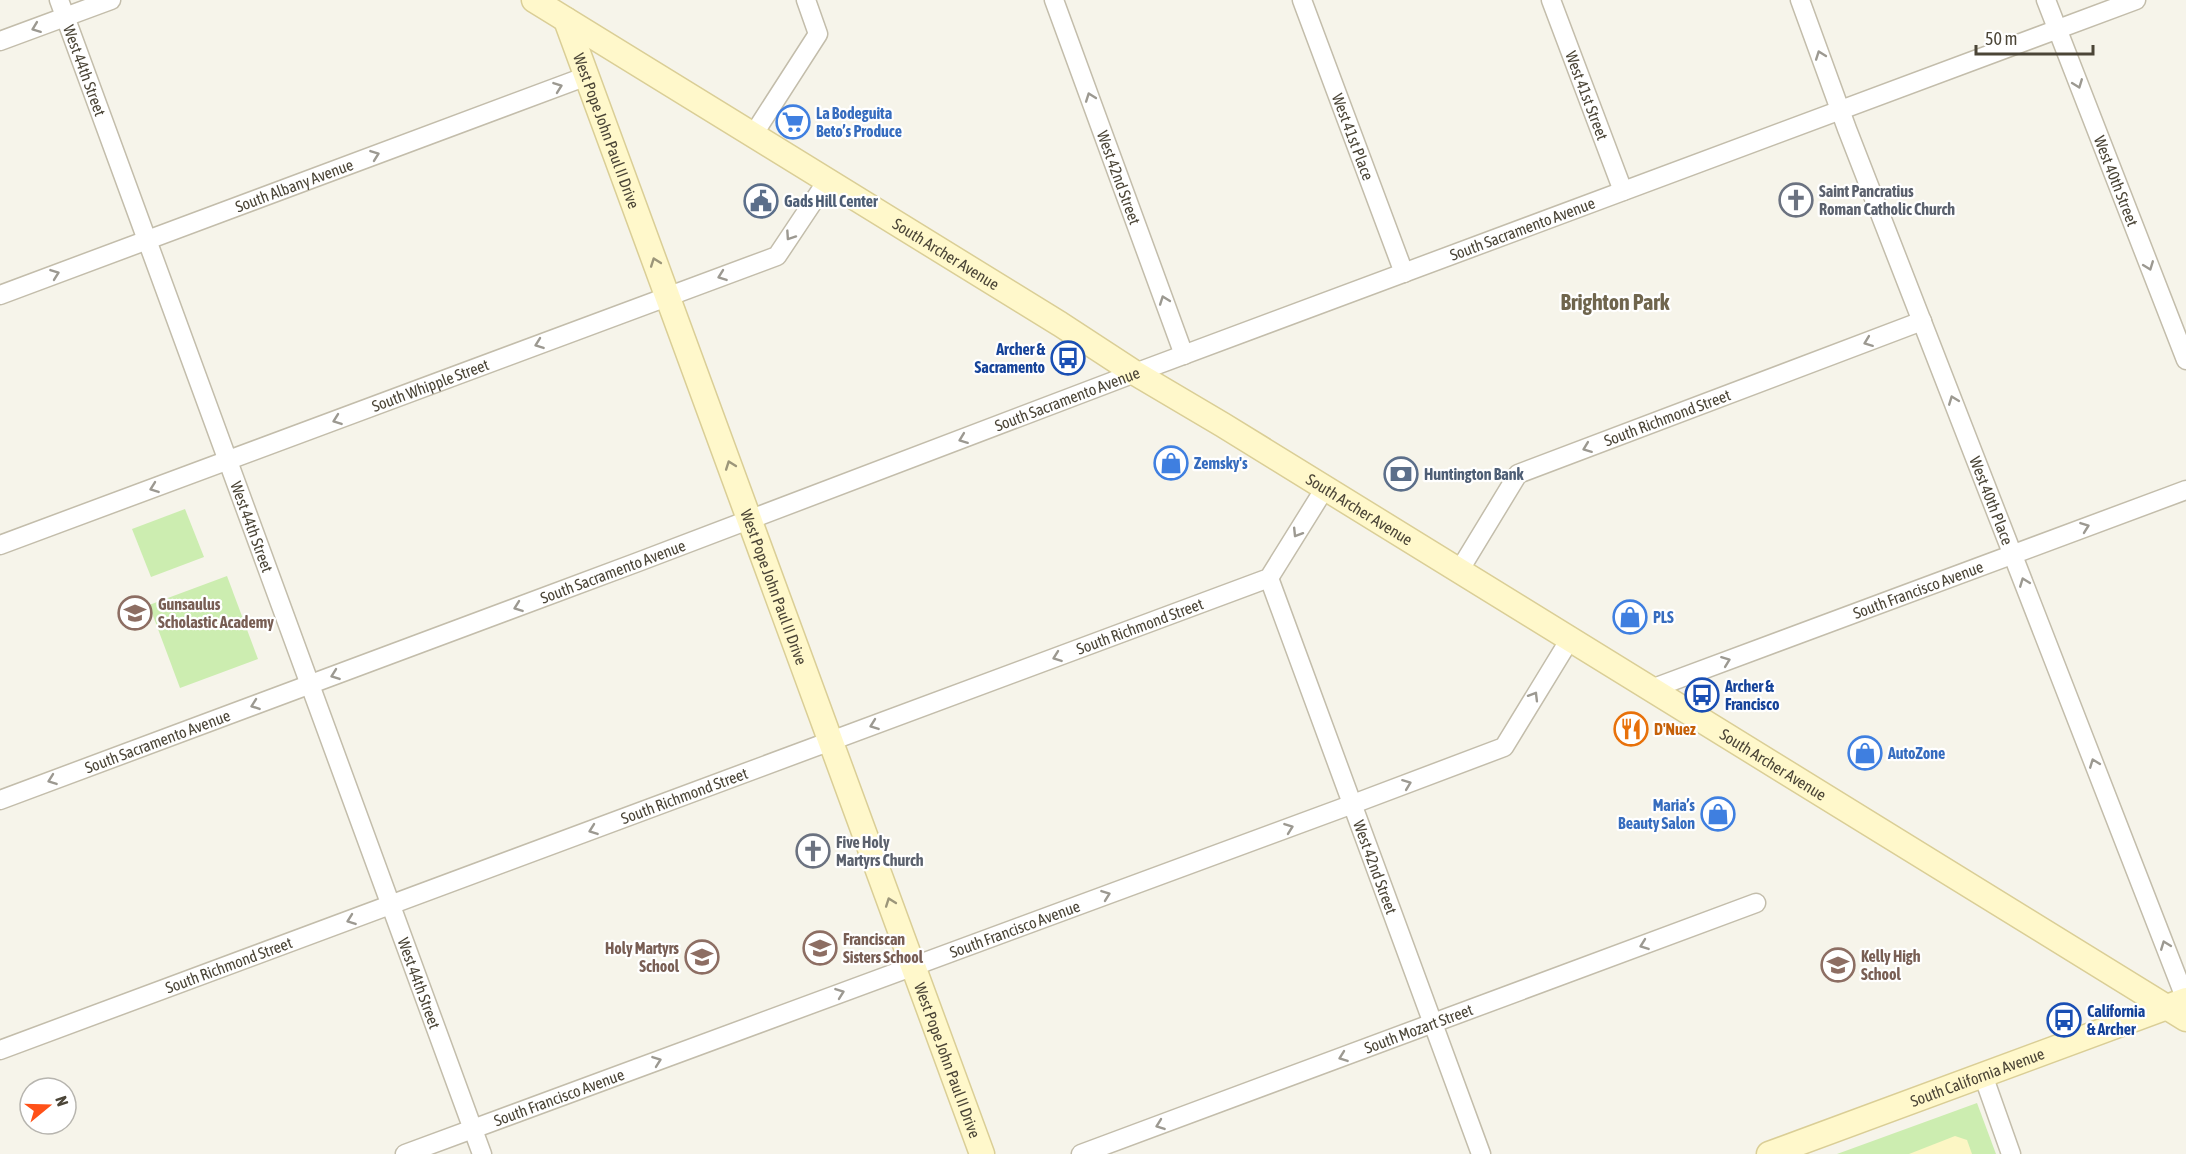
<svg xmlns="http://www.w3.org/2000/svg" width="2186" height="1154" font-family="'Asap Condensed',sans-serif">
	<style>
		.green { fill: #ccedb0 }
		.sand { fill: #fcf6c4 }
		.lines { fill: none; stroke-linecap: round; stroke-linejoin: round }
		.street-casing { stroke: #c3bdab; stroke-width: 21 }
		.secondary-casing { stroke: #dace96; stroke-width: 27 }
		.street { stroke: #fff; stroke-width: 18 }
		.secondary { stroke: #fff8cb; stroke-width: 24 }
		.oneway { stroke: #9c9991 }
		.oneway2 { stroke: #9c967a }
		.labels { text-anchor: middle; stroke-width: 4.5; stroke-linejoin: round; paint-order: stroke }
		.street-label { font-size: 16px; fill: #4b4537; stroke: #fff }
		.shop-label { font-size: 16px; font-weight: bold; fill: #366cbe; stroke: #fff; text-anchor: start }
		.worship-label { font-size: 16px; font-weight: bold; fill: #5b616d; stroke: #fff; text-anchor: start }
		.service-label { font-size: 16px; font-weight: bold; fill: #4e5e75; stroke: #fff; text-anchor: start }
		.transit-label { font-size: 16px; font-weight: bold; fill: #164399; stroke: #fff; text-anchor: start }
		.education-label { font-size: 16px; font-weight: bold; fill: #785e54; stroke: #fff; text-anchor: start }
		.food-label { font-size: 16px; font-weight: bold; fill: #c56008; stroke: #fff; text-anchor: start }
		.district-label { font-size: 22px; font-weight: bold; fill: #6f654d; stroke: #fff }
	</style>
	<rect width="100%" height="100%" fill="#f6f4ea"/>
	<g class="green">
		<polygon points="185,509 204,557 151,577 132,529"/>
		<polygon points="227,576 258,659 180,688 149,605"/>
		<polygon points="1977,1103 1996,1154 1837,1154"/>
	</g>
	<polygon class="sand" points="1955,1136 1967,1140 1972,1154 1909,1154"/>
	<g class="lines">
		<g class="street-casing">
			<g id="street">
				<path id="s1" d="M59 0 482 1154"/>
				<path id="s2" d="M1054 0 1184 355"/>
				<path id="s3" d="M1302 0 1404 273"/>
				<path id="s4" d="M1551 0 1623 191"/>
				<path id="s5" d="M1800 0 1847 129 2186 1000"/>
				<path id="s6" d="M2046 0 2186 360"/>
				<polyline points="0,41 111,0"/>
				<polyline points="753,135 818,34 806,0"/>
				<path id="s7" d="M0 295 587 76"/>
				<path id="s8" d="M0 545 777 256 827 181"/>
				<path id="s9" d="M1459 571 1518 474 1922 321"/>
				<path id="s10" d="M1269 578 1481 1154"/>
				<path id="s11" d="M1651 689 2186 490"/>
				<path id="s12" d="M0 800 638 562 1135 373 2136 0"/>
				<path id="s13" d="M0 1050 1269 578 1325 488"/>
				<polyline points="1983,1075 2011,1154"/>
				<path id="s14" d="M405 1154 1353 804 1504 747 1570 639"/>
				<path id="s15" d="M1081 1154 1756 903"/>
			</g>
		</g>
		<g class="secondary-casing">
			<g id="secondary">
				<path id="s16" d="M534 0 1060 324 1135 373 1223 425 2186 1019"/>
				<path id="s17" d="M566 20 982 1154"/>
				<path id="s18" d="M1769 1154 2186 1000"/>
			</g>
		</g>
		<use href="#street" class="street"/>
		<use href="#secondary" class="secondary"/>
	</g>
	<defs><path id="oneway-chevron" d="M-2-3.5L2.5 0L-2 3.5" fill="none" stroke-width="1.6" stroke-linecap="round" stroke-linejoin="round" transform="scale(1.5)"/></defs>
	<g class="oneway">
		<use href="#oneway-chevron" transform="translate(36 28) rotate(159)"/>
		<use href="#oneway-chevron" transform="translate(1820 55) rotate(-110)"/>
		<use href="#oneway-chevron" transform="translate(2078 84) rotate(69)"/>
		<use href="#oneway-chevron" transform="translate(558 87) rotate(-20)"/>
		<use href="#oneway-chevron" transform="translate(1090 97) rotate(-110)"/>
		<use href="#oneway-chevron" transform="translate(375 155) rotate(-20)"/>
		<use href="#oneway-chevron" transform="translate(790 236) rotate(124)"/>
		<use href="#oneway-chevron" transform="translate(2149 266) rotate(69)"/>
		<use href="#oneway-chevron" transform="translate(55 274) rotate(-20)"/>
		<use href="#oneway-chevron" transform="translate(722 276) rotate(160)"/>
		<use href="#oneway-chevron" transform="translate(1164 300) rotate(-110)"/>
		<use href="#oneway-chevron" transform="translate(1868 342) rotate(159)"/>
		<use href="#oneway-chevron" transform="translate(539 344) rotate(160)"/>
		<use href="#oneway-chevron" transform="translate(1953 400) rotate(-111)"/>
		<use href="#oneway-chevron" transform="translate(337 420) rotate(160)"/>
		<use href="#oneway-chevron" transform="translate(963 439) rotate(159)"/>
		<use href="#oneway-chevron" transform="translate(1587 448) rotate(159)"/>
		<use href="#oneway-chevron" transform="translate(154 488) rotate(160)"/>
		<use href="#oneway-chevron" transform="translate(2085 527) rotate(-20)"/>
		<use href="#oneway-chevron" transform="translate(1297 533) rotate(122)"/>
		<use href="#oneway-chevron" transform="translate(2024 582) rotate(-111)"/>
		<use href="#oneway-chevron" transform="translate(518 607) rotate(160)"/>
		<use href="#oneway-chevron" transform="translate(1057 657) rotate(160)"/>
		<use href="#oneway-chevron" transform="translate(1726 661) rotate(-21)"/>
		<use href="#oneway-chevron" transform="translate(335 675) rotate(160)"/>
		<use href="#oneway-chevron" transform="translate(1534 696) rotate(-59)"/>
		<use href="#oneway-chevron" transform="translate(255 705) rotate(160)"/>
		<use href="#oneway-chevron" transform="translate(874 725) rotate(160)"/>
		<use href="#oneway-chevron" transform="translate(2094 763) rotate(-111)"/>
		<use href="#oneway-chevron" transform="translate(52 780) rotate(160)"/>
		<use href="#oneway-chevron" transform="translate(1407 784) rotate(-21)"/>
		<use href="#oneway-chevron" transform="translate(1289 828) rotate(-20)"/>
		<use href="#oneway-chevron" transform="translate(593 830) rotate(160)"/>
		<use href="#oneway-chevron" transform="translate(1106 895) rotate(-20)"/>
		<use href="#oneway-chevron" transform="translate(351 920) rotate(160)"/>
		<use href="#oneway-chevron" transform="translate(1644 945) rotate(160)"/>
		<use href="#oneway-chevron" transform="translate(2165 945) rotate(-111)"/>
		<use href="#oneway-chevron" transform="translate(840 993) rotate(-20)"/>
		<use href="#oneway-chevron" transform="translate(1343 1057) rotate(160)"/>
		<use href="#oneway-chevron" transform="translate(657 1061) rotate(-20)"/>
		<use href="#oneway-chevron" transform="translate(1160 1125) rotate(160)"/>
	</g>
	<g class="oneway2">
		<use href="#oneway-chevron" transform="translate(655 262) rotate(-110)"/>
		<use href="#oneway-chevron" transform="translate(730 465) rotate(-110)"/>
		<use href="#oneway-chevron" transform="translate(890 902) rotate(-110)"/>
	</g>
	<defs>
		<g id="supermarket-ring" transform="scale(1.725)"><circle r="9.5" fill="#fff" stroke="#3f7fe0" stroke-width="1.5"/><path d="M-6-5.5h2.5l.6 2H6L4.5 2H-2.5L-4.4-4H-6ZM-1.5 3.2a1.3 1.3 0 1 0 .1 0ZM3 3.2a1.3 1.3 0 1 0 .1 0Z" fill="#3f7fe0"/></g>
		<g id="church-ring" transform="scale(1.725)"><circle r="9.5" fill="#fff" stroke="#6b7280" stroke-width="1.5"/><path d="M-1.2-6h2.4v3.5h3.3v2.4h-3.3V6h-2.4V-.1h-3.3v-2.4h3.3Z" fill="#6b7280"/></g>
		<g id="civic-ring" transform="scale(1.725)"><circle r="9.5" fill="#fff" stroke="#5c6f8a" stroke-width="1.5"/><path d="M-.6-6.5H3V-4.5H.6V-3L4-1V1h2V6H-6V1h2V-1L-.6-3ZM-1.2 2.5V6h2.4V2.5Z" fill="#5c6f8a"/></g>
		<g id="bus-ring" transform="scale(1.725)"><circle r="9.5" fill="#fff" stroke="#1a4fb4" stroke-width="1.5"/><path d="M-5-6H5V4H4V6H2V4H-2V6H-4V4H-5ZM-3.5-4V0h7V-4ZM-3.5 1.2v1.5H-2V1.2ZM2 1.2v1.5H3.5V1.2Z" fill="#1a4fb4"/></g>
		<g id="shop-ring" transform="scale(1.725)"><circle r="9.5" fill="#fff" stroke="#3f7fe0" stroke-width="1.5"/><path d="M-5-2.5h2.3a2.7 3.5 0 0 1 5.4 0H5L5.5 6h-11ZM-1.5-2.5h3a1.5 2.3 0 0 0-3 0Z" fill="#3f7fe0"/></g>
		<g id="bank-ring" transform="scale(1.725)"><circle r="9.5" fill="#fff" stroke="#5c6f8a" stroke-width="1.5"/><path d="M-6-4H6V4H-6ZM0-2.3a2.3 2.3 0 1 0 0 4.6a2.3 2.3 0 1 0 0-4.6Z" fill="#5c6f8a"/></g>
		<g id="school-ring" transform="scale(1.725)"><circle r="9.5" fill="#fff" stroke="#8d6e63" stroke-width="1.5"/><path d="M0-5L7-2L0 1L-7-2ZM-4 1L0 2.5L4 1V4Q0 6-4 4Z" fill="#8d6e63"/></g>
		<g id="restaurant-ring" transform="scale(1.725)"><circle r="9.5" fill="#fff" stroke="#e8710a" stroke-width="1.5"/><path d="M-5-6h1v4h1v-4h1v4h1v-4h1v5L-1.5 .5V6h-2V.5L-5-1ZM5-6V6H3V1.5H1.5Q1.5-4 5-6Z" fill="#e8710a"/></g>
	</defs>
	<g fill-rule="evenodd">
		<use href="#supermarket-ring" x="793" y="122"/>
		<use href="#church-ring" x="1796" y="200"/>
		<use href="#civic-ring" x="761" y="201"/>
		<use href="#bus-ring" x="1068" y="358"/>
		<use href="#shop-ring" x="1171" y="463"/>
		<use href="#bank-ring" x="1401" y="474"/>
		<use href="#school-ring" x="135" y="613"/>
		<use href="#shop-ring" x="1630" y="617"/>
		<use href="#bus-ring" x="1702" y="695"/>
		<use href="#restaurant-ring" x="1631" y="729"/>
		<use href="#shop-ring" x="1865" y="753"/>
		<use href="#shop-ring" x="1718" y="814"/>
		<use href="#church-ring" x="813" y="851"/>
		<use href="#school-ring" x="820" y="948"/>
		<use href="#school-ring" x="702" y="957"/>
		<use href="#school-ring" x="1838" y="965"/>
		<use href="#bus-ring" x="2064" y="1020"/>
	</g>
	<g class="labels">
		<g class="street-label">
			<text dy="6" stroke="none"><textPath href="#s1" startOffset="75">West 44th Street</textPath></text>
			<text dy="6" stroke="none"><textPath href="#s4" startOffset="102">West 41st Street</textPath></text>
			<text dy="6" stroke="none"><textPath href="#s17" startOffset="118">West Pope John Paul II Drive</textPath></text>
			<text dy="6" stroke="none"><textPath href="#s3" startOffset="146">West 41st Place</textPath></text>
			<text dy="6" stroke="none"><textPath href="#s2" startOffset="189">West 42nd Street</textPath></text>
			<text dy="6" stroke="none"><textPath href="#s6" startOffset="194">West 40th Street</textPath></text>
			<text dy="6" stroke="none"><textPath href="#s7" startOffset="314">South Albany Avenue</textPath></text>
			<text dy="6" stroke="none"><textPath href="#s12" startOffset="1626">South Sacramento Avenue</textPath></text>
			<text dy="6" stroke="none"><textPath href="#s16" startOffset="484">South Archer Avenue</textPath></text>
			<text dy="6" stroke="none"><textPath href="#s8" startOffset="459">South Whipple Street</textPath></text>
			<text dy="6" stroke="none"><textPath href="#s12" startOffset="1140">South Sacramento Avenue</textPath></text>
			<text dy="6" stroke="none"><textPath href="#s9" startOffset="273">South Richmond Street</textPath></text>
			<text dy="6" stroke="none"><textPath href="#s5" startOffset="536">West 40th Place</textPath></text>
			<text dy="6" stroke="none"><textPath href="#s16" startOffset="970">South Archer Avenue</textPath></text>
			<text dy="6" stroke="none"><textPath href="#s1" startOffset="561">West 44th Street</textPath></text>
			<text dy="6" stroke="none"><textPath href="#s12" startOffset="654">South Sacramento Avenue</textPath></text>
			<text dy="6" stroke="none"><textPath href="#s17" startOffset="604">West Pope John Paul II Drive</textPath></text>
			<text dy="6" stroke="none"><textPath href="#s11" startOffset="285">South Francisco Avenue</textPath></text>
			<text dy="6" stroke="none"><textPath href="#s13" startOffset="1216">South Richmond Street</textPath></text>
			<text dy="6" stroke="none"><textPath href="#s12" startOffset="168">South Sacramento Avenue</textPath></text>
			<text dy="6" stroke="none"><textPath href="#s16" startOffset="1456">South Archer Avenue</textPath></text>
			<text dy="6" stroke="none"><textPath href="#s13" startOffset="730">South Richmond Street</textPath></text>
			<text dy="6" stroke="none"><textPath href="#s10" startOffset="308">West 42nd Street</textPath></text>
			<text dy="6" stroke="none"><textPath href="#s14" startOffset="650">South Francisco Avenue</textPath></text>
			<text dy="6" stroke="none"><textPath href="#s13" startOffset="244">South Richmond Street</textPath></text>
			<text dy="6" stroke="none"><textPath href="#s1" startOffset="1047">West 44th Street</textPath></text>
			<text dy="6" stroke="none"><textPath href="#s15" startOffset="360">South Mozart Street</textPath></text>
			<text dy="6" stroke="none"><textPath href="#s17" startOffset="1108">West Pope John Paul II Drive</textPath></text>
			<text dy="6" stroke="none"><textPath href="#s18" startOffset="222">South California Avenue</textPath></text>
			<text dy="6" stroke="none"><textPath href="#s14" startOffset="164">South Francisco Avenue</textPath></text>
		</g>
		<g class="shop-label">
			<text x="816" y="119">La Bodeguita<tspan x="816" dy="18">Beto’s Produce</tspan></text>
			<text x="1194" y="469">Zemsky's</text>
			<text x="1653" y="623">PLS</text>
			<text x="1888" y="759">AutoZone</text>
			<text x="1695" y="811" text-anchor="end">Maria’s<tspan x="1695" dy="18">Beauty Salon</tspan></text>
		</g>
		<g class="worship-label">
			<text x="1819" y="197">Saint Pancratius<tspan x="1819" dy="18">Roman Catholic Church</tspan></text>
			<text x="836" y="848">Five Holy<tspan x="836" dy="18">Martyrs Church</tspan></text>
		</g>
		<g class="service-label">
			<text x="784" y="207">Gads Hill Center</text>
			<text x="1424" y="480">Huntington Bank</text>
		</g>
		<g class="transit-label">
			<text x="1045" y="355" text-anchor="end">Archer &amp;<tspan x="1045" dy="18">Sacramento</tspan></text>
			<text x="1725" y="692">Archer &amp;<tspan x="1725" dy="18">Francisco</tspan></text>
			<text x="2087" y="1017">California<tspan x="2087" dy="18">&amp; Archer</tspan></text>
		</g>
		<g class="education-label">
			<text x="158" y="610">Gunsaulus<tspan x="158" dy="18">Scholastic Academy</tspan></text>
			<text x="843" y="945">Franciscan<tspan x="843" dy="18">Sisters School</tspan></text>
			<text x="679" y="954" text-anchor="end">Holy Martyrs<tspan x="679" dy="18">School</tspan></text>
			<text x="1861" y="962">Kelly High<tspan x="1861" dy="18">School</tspan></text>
		</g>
		<g class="food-label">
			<text x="1654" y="735">D'Nuez</text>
		</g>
		<g class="district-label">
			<text x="1615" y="310">Brighton Park</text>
		</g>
	</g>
	<g transform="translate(48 1106) rotate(71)"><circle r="28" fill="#ffffff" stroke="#b7b5af" stroke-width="1.5"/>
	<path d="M0-4.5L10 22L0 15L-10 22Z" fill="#ff5118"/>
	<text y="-9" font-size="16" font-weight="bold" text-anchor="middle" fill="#4b4537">N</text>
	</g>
	<path d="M1976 45v9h117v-9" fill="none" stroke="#4b4537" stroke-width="3"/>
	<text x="1985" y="45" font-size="18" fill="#4b4537" stroke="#ffffff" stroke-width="4.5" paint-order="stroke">50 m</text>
</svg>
